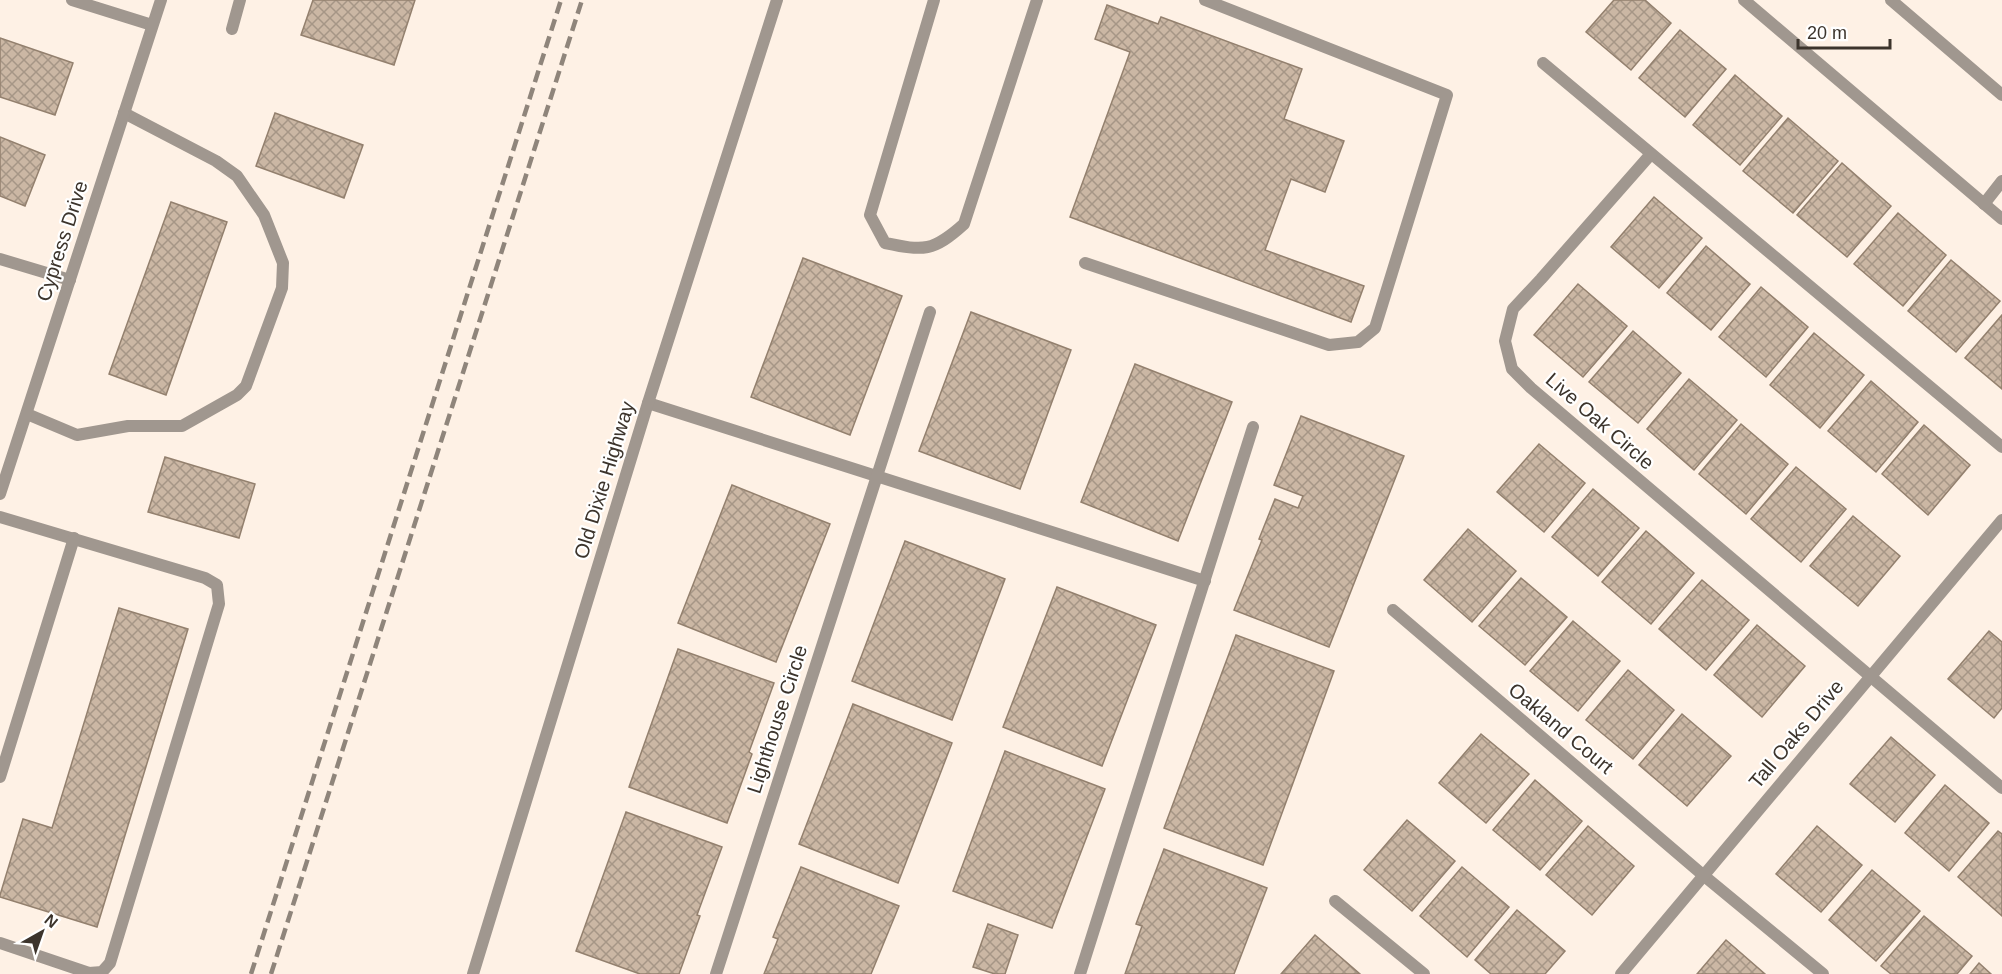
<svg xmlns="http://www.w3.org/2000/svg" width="2002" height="974" font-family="Helvetica,sans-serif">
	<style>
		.building { fill: url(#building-cross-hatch); stroke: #93806e; stroke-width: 1.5 }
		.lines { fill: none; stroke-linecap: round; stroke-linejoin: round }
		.service { stroke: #a0978f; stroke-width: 12 }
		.minor { stroke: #a0978f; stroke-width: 12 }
		.tertiary { stroke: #a0978f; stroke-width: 12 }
		.rail { stroke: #8f857b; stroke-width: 4.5; stroke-dasharray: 12 6; stroke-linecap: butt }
		.labels { text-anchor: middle; stroke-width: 4.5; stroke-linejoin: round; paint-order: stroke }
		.street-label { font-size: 20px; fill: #3c342c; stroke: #fff }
	</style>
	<defs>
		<pattern id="building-cross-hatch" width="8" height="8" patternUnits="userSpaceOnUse" patternTransform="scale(1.5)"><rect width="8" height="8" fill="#cbb7a4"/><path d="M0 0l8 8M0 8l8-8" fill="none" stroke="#a69686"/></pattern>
	</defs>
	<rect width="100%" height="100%" fill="#fef1e5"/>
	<g class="building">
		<polygon points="313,0 415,0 394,65 301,35"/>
		<polygon points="1614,0 1645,0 1671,23 1631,70 1586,32"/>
		<polygon points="1107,5 1158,24 1161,17 1302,69 1284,119 1344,141 1325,192 1291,179 1265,250 1364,286 1351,322 1070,217 1130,52 1095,39"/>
		<polygon points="1680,30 1726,69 1685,117 1639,78"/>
		<polygon points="0,38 73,63 55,115 0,97"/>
		<polygon points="1735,75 1782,116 1740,165 1693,125"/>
		<polygon points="275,113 363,145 344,198 256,166"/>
		<polygon points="1788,118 1838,161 1793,213 1743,171"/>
		<polygon points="0,137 45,155 25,206 0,196"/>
		<polygon points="1842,163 1891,206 1847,257 1797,215"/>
		<polygon points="1654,197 1702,238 1659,288 1611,247"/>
		<polygon points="171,202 227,222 166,395 109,374"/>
		<polygon points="1898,213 1946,255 1903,306 1854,264"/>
		<polygon points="1706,246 1750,284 1711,330 1667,293"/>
		<polygon points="803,258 902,296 850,435 751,397"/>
		<polygon points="1951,260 2000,301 1956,352 1908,311"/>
		<polygon points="1578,284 1627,326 1583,377 1534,335"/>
		<polygon points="1761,287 1808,327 1766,377 1719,337"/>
		<polygon points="971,312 1071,350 1020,489 919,451"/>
		<polygon points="2002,315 2002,389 1965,358"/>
		<polygon points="1633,331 1681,373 1638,423 1589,382"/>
		<polygon points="1814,333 1864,375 1820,428 1770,385"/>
		<polygon points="1135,364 1232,402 1178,541 1081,502"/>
		<polygon points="1689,379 1737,420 1694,470 1647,429"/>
		<polygon points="1871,381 1918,422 1876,472 1828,431"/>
		<polygon points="1301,416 1404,456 1329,647 1234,610 1262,540 1259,539 1275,499 1298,508 1303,496 1274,485"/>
		<polygon points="1741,424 1788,464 1746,514 1699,474"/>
		<polygon points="1924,425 1970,465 1928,515 1882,474"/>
		<polygon points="1539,444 1585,483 1544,532 1497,492"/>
		<polygon points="165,457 255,484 239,538 148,512"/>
		<polygon points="1796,467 1846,509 1801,562 1751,519"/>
		<polygon points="732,485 830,524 776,662 678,623"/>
		<polygon points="1593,489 1639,528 1598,576 1552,537"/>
		<polygon points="1853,516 1900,556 1858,606 1810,566"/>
		<polygon points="1468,529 1516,571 1472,622 1424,580"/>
		<polygon points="1646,531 1694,573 1651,624 1602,582"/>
		<polygon points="905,541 1005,579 952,720 852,681"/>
		<polygon points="1521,578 1567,617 1525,665 1479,626"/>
		<polygon points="1702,580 1749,620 1706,670 1659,629"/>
		<polygon points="1057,587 1156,625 1102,766 1003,727"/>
		<polygon points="119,608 188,629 97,927 0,897 0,895 23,819 52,828"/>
		<polygon points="1573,621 1620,661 1578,711 1530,671"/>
		<polygon points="1757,625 1805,666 1762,717 1714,675"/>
		<polygon points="1989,631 2002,642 2002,708 1994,718 1948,679"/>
		<polygon points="1236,635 1334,671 1263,865 1164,828"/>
		<polygon points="678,649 774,683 749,752 752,754 727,823 629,787"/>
		<polygon points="1628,670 1674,710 1633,759 1586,720"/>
		<polygon points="853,704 952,743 898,883 799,844"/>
		<polygon points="1682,714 1731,756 1687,806 1639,765"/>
		<polygon points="1481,734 1529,774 1486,823 1439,783"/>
		<polygon points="1891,737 1935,775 1895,822 1850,784"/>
		<polygon points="1005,751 1105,789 1052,928 953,891"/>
		<polygon points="1535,780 1582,821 1540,870 1493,830"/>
		<polygon points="1945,785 1989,823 1949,871 1905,833"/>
		<polygon points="626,812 722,847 697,915 700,916 679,974 640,974 576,951"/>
		<polygon points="1407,820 1455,861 1412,911 1364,870"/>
		<polygon points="1588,826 1634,866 1592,915 1546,875"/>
		<polygon points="1817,826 1862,865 1821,912 1776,874"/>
		<polygon points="1998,831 2002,834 2002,916 1958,877"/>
		<polygon points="1164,849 1267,888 1234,974 1125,974 1142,926 1136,924"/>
		<polygon points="801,867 899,906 871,974 764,974 778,939 773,937"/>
		<polygon points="1462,867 1509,907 1467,957 1420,916"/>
		<polygon points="1872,870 1920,911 1876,961 1829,920"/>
		<polygon points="1517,910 1565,951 1545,974 1491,974 1475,960"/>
		<polygon points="1924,916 1972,956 1957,974 1891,974 1881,966"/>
		<polygon points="988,924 1018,935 1005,974 995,974 973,967"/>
		<polygon points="1315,935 1360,974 1281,974"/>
		<polygon points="1726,940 1765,974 1697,974"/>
		<polygon points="1979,963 1991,974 1970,974"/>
	</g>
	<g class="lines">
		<g class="service">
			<polyline points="72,0 152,25"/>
			<path d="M934 0 870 215 885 243C924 251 933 252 964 224L1037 0"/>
			<polyline points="1744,0 2002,219"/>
			<polyline points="1891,0 2002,95"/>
			<polyline points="232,29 240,0"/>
			<polyline points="1984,204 2002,181"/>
			<polyline points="0,259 70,280"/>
			<polyline points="1085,263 1329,345 1358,342 1375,328 1447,95 1205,0"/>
			<polyline points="648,403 1205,581"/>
			<polyline points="27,414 77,435 128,426 182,426 237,395 246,386 282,288 283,263 264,215 237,176 216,161 124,113"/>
			<polyline points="0,517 205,578 217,585 219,604 110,963 102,972 89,973 0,943"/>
			<polyline points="0,777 74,538"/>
			<polyline points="716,974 930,312"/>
			<polyline points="1080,974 1253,427"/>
		</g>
		<g class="minor">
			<polyline points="1543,63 2002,447"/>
			<polyline points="1651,154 1541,279 1513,309 1505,341 1512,369 1531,388 2002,788"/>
			<polyline points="0,494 161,0"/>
			<polyline points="1393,610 1703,875 1823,974"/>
			<polyline points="1335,901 1424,974"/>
			<polyline points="1621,974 2002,520"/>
		</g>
		<polyline class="tertiary" points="473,974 648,403 777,0"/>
		<g class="rail">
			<polyline points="251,974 561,0"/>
			<polyline points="271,974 582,0"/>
		</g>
	</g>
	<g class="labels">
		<g class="street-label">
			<text transform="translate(62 241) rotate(-72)" y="7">Cypress Drive</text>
			<text transform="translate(1600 421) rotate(41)" y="7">Live Oak Circle</text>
			<text transform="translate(604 480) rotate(-73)" y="7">Old Dixie Highway</text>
			<text transform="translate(777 719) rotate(-72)" y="7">Lighthouse Circle</text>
			<text transform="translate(1561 728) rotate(40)" y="7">Oakland Court</text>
			<text transform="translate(1796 734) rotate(-50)" y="7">Tall Oaks Drive</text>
		</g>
	</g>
	<g transform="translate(42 932) rotate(40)" stroke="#ffffff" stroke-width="4.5" paint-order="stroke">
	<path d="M0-4.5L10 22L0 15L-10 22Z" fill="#3c342c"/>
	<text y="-9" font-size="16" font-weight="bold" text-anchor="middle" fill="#3c342c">N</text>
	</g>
	<path d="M1798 39v9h92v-9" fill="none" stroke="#3c342c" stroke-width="3"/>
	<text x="1807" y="39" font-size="18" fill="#3c342c" stroke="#ffffff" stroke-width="4.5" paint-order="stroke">20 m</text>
</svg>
